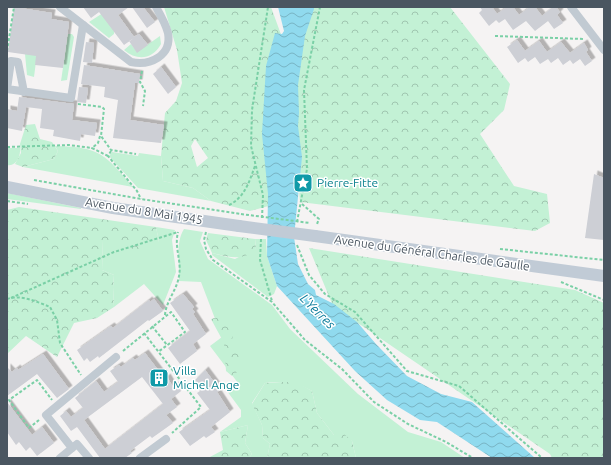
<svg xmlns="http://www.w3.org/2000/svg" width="611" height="465" font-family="Ubuntu,sans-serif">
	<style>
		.grass { fill: #c3f1d5 }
		.forest { fill: url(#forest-crowns); fill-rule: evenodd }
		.water { fill: url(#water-waves) }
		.building { fill: #cdcfd5; fill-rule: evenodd; filter: url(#shadow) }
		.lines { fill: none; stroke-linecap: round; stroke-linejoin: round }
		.path { stroke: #7ad0a6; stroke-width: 2; stroke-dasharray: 3 2; stroke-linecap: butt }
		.street { stroke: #c1cad2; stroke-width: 8 }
		.secondary { stroke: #c1cbd6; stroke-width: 12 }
		.path-bridge { stroke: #7ad0a6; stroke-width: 2; stroke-dasharray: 3 2; stroke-linecap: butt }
		.secondary-bridge { stroke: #c1cbd6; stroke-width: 12 }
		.labels { text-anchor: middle; stroke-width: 3; stroke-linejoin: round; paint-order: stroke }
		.culture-label { font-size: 12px; fill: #0d838f; stroke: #fff; text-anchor: start }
		.street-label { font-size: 12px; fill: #4a5661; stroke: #fff }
		.water-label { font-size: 13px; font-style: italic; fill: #0c7c9b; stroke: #fff }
	</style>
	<defs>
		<pattern id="forest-crowns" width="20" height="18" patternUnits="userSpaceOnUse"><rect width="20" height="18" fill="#c3f1d5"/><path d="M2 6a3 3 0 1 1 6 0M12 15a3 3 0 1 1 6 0" fill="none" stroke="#a0c6b0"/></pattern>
		<pattern id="water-waves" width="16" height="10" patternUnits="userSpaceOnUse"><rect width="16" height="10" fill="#90daee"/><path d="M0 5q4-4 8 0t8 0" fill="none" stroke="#78b4c4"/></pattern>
		<filter id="shadow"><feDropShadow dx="3.5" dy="-3.5" stdDeviation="0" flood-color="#0004"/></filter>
	</defs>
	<rect width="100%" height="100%" fill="#f5f3f3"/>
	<g class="grass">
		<polygon points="106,11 114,31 114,34 109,38 89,22"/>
		<polygon points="68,34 72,34 74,37 67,80 61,81"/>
		<path d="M160 36 161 44C152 60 137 61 124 50L131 44 137 52Z"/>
		<polygon points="24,43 38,46 34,77 27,75 25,54 22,54"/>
		<path d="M55 146C101 147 104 154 133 187L23 167 54 159 58 151Z"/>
		<path d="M7 148H20C21 156 16 167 7 165Z"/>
		<polygon points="112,152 138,156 139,153 161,156 163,181 193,188 211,201 138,188 109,156"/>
		<polygon points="7,193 81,208 81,209 7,199"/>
		<polygon points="156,227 175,230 172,240 176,272 163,305 144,284 114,307 113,287 114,275 102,270 103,239 159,242"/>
		<path d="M184 229 203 232 200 241 208 259 272 305 290 329 358 394 408 432 441 442 465 458H356L352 441 334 435 317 413 312 391C294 381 285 381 265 383L252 403 262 425 263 438 270 444 267 458H249L252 454 245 443 248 425 220 432 241 417V410L227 391 238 383 210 346 222 337 201 282 179 281C180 264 175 243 184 229Z"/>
		<polygon points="255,239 266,239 267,256 277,286 274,294 268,297 212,255 212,253 235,259 256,248"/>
	</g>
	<g class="forest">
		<path d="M164 7H271L283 40 272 205 250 211 211 201 193 188 163 181 161 156 165 113 176 101 182 83 177 50ZM195 139 208 158 197 167 191 146Z"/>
		<polygon points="305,7 450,7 510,84 504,110 480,134 514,186 547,194 550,223 535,231 300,202 296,154 294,73"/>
		<polygon points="35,124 40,139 52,142 58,151 54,159 23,167 15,164 21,153 20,144 26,125"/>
		<polygon points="19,207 156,227 159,242 137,253 123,241 103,240 102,270 114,275 113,287 114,307 97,318 74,323 57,357 26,336 7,354 7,210"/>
		<path d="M208 233 255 239 256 248C245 262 228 257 212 253L206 240Z"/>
		<polygon points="309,248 575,290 604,303 604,458 552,458 550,454 333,306"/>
		<polygon points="222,316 234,326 232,341 241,345 239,358 235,364 237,372 232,376 226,371 224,343 211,319"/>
		<polygon points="282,382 296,382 312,391 317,413 334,435 343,433 352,441 356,458 267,458 270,444 263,438 262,425 252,404 265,383"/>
		<polygon points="248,425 245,443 252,454 249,458 208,458 223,450 220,432"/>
	</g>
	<polygon class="water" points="278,7 314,7 314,9 305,36 298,85 299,113 298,126 302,157 294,237 298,264 308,284 315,290 316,295 334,304 357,322 376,344 407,376 441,394 472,402 535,458 492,458 437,422 420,420 387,400 355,371 277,286 267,256 268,194 262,134 266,66 275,33 282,34 284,31"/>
	<g class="building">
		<polygon points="14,7 52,13 51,19 69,22 63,68 35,65 36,56 8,52"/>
		<polygon points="83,7 129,7 118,15 134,37 139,34 148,45 137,53 129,41 134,38 124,45 99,12 91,18"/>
		<polygon points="132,7 143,7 155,22 147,28"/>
		<polygon points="480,7 492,7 497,14 507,7 513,7 519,15 530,7 535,7 542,16 553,7 556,7 560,12 557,15 563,23 554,29 548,21 535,31 526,21 513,30 505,19 499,23 496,20 489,26 479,13 482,10"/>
		<polygon points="517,40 525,51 539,41 547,52 561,42 570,53 584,43 588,50 586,52 592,61 585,66 580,59 573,64 570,60 563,65 558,58 551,63 548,59 540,64 535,57 528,62 525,58 518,63 507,47"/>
		<polygon points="86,42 94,43 92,63 83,62"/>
		<polygon points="84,65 140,74 139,83 135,83 130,120 164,125 161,143 113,138 118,100 104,97 105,87 81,84"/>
		<polygon points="161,67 176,87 168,94 153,74"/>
		<polygon points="79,87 88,88 86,103 77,102"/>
		<polygon points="19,97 74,104 72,120 97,123 95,136 81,134 80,141 53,136 54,130 40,128 42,109 26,107 22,131 7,128 7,109 17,111"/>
		<polygon points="594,174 604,178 604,240 585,238"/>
		<polygon points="183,294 194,307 192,309 195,312 193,314 206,334 193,344 197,351 180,364 168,348 190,331 170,303"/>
		<polygon points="154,299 163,311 149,321 148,320 99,358 98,356 90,362 87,358 84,361 77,350 111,326 113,328 149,300 150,302"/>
		<path d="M145 353 165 379 167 377 173 387 176 385 181 391 171 399 177 407 166 415 173 423 152 438 150 436 130 451 132 453 125 458H100L77 427 71 431 60 416 66 411 71 417 83 408 75 398 96 381 104 392 118 382 110 371 119 365 121 367 133 358 135 360ZM142 377 163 404 105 449 84 420Z"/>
		<polygon points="43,354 69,389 57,398 37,374 7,396 7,367 12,372 17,368 18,370"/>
		<polygon points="205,370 220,390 217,392 230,412 211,427 215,432 206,438 204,436 190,446 179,432 210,410 197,393 200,391 194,381"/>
		<polygon points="7,402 32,435 42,427 54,443 37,456 30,447 26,451 19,442 16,445 7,432"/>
	</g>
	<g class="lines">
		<g class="path">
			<polyline points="495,36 584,39"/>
			<polyline points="7,51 14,7"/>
			<polyline points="142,71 140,82 145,91 143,106"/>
			<polyline points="78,104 102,107 104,109 101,136 111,150 136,154"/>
			<polyline points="100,136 98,143 92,148 108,156"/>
			<polyline points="7,147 69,145 92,148"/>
			<polyline points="111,151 108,156 137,191 141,199"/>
			<polyline points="34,180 141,199 241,214"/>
			<polyline points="7,201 28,204"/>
			<polyline points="302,204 319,219 317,224 319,224"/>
			<path d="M229 205C245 197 249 182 255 166"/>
			<polyline points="262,218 263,195 251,146 252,110 268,7"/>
			<polyline points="297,222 307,169 304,90 320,7"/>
			<polyline points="206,232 204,240 206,249 213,260 272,302 305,340 342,369 374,402 408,424 446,442 473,458"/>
			<polyline points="261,239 260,260 272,301"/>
			<polyline points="297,245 309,275 325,294 355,312 407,371 459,386 542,458"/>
			<polyline points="500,249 604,260"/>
			<polyline points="561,282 604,300"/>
			<polyline points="11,298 114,252 178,232"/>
			<path d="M7 299C20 294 38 302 50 307L57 320 60 343 81 375"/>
			<path d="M165 315C166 301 177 290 179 276 182 261 174 248 178 232"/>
			<polyline points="152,326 167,345"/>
			<polyline points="144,333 201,407 172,433"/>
			<polyline points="123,351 171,312 185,332 158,352"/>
			<polyline points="39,420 29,428 9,400 37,380 52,400"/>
		</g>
		<g class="street">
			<path d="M60 7 131 62C150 66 172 56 168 33 166 25 160 14 156 7"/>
			<polyline points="571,7 604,50"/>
			<polyline points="24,92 18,62 11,61 7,89 71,98 83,25"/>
			<polyline points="72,448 46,415 116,357"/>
			<polyline points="60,458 77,444 89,458"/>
			<polyline points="140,458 166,439"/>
		</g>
		<g class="secondary">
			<polyline points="7,187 113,208 239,226"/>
			<polyline points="315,236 604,276"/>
		</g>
		<polyline class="path-bridge" points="241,214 310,223"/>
		<polyline class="secondary-bridge" points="239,226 315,236"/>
	</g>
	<defs>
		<g id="sight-square" transform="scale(1)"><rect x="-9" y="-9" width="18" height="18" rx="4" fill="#0f9aa8" stroke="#fff"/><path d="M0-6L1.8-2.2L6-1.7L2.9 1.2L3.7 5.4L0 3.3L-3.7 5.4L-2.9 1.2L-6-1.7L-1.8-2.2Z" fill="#fff"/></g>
		<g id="building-square" transform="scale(1)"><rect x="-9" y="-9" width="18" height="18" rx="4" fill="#0f9aa8" stroke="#fff"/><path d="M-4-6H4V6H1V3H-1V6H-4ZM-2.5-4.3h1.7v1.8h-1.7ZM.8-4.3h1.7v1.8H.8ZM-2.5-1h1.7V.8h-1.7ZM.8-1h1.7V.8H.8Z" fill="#fff"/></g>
	</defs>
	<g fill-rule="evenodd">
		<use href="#sight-square" x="303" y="183"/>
		<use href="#building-square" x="159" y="378"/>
	</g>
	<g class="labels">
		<g class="culture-label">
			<text x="317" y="187">Pierre-Fitte</text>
			<text x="173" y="375">Villa<tspan x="173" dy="14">Michel Ange</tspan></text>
		</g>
		<g class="street-label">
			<text transform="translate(144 211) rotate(9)" y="4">Avenue du 8 Mai 1945</text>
			<text transform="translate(432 253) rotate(8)" y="4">Avenue du Général Charles de Gaulle</text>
		</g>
		<g class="water-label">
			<text transform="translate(318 311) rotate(45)" y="5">L'Yerres</text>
		</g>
	</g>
	<rect width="611" height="465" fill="none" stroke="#4a5661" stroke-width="16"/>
</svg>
